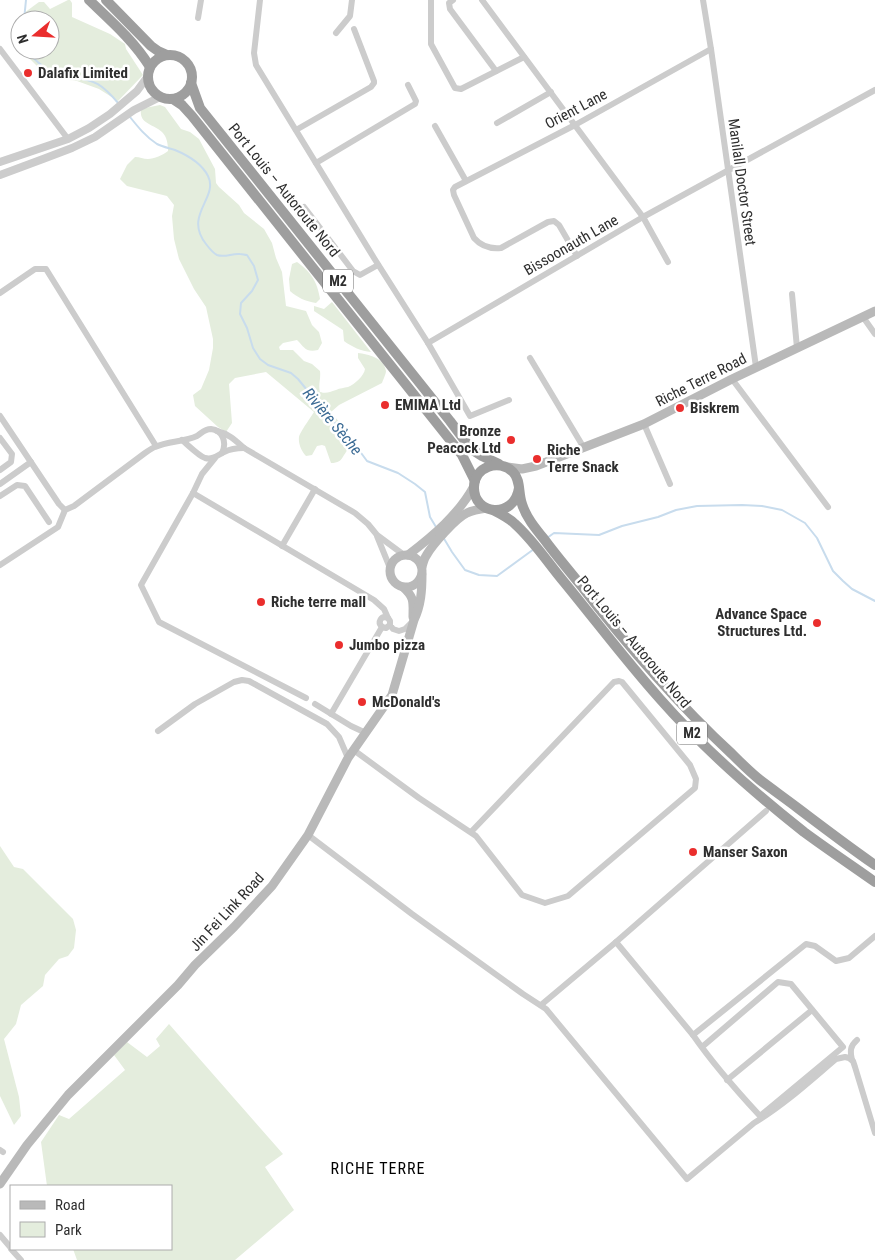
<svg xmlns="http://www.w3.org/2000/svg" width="875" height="1260" font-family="'Roboto Condensed',sans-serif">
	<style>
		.green { fill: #e4eddd }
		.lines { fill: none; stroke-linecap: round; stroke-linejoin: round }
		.stream { stroke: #c8dced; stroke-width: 2 }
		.minor { stroke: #ccc; stroke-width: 6 }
		.tertiary { stroke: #ccc; stroke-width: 8 }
		.secondary { stroke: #b9b9b9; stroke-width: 9 }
		.trunk { stroke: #9e9e9e; stroke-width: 10 }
		.poi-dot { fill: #ea2e2d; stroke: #fff; stroke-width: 2 }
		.labels { text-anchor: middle; stroke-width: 5; stroke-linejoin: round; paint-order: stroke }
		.shield { fill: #fff; stroke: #6d6d6d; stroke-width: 1 }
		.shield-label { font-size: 14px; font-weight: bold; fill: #2f2f2f }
		.poi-label { font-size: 15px; font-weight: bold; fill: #2f2f2f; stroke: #fff; text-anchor: start }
		.street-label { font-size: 15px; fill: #2f2f2f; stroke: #fff }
		.water-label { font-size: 16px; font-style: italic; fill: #3a6a94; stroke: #fff }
		.neighbourhood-label { font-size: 16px; letter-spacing: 1px; fill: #000; stroke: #fff }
	</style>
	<rect width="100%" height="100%" fill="#fff"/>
	<g class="green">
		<polygon points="68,0 70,0 72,3 72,17 110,34 125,44 126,49 143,75 118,101 99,89 77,81 53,78 39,68 23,52 23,50 50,50 50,20 24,20 24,13 39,2 44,2 50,9"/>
		<path d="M160 105 165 107 181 129 190 132 199 139 215 169 216 183 219 187 239 205 244 213 264 229 272 243 276 258 282 272 286 306 306 311 312 325 319 332 322 343 318 350C306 353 304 347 297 340L283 343 279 347 280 350H293L304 361 312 364 320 371C321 379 318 385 320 392 327 394 329 392 336 390 340 388 344 388 348 387 355 384 364 376 365 369L358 358V353C368 354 384 358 386 371 386 374 383 380 382 383L339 405 331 412C339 422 351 434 348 448 348 449 345 454 344 455 341 461 338 463 331 463L325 446 322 445 317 446 312 455 306 456C302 452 298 444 299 437 300 432 311 417 314 412L266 372 235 378 229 384 232 423 226 432 218 427 195 406 193 395 201 389 209 370 213 348V339L206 307 194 289 179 259 174 239 172 216 174 205 167 196 127 186 120 179 127 165 135 157C140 157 143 159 148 159 154 159 163 155 168 151 168 144 167 137 162 132 154 124 139 124 141 110L145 108Z"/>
		<path d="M297 262C312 273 317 282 320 299L316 303C305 301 298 298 290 291L289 279 292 264Z"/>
		<path d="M332 302 371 352C361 351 352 347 344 341L343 330 314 311V306L324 309Z"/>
		<polygon points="0,846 14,867 23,869 73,919 76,930 74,948 68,956 59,959 45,975 43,986 21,1005 16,1024 4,1039 19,1097 21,1116 14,1125 0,1096"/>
		<polygon points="169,1024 283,1154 265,1167 294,1210 235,1260 77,1260 73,1249 171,1249 171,1186 47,1186 41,1142 59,1115 69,1119 125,1070 114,1055 127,1042 147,1057 160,1046 156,1039"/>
	</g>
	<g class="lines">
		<g class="stream">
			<polyline points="24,20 26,0"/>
			<path d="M25 50C33 57 42 68 52 72 58 76 63 76 70 77 96 80 102 84 119 104"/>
			<path d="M130 117C138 127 146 137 157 144 163 147 169 148 175 150 187 155 202 164 208 176 219 198 183 215 206 244 209 248 213 253 217 255 225 258 232 253 240 254 242 254 245 255 247 255L254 266 258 280 252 291 241 303 240 314 247 328 253 348 260 359 268 365 291 373 298 379 307 390 315 403 326 412 334 422 353 442 367 461 398 473 415 484 425 492 430 517 436 527"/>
			<polyline points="443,537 452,552 465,570 479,575 497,576 534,549"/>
			<polyline points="547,538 554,533 599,535 622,526 658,517 676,510 697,506 742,505 762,506 782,510 805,523 817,538 833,571 843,581 852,589 875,601"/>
		</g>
		<g class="minor">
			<polyline points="260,0 254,53 256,65 374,258 428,343 470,416 509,400"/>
			<polyline points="431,0 431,44 455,88 461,89 524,57"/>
			<polyline points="453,0 449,3 450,9 496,71"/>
			<polyline points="482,0 643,217 668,262"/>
			<polyline points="703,0 711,49 756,367"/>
			<polyline points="198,18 201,0"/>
			<polyline points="336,33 350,16 352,0"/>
			<polyline points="0,49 68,139"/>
			<polyline points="497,123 551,92"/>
			<polyline points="435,126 466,181"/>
			<polyline points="296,130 371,87 374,83 374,81 354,29"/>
			<polyline points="316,163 415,104 416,101 408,85"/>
			<polyline points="304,207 353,271 360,275 378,265"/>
			<path d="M577 256 559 225 554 221 548 222 501 248C491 249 481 246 474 238L454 195 453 190 455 187 575 125 711 49"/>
			<polyline points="0,293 35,269 46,269 156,446"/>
			<polyline points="792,294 797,348"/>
			<polyline points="863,317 875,334"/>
			<polyline points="428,343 643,217 875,90"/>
			<polyline points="530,358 584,448"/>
			<polyline points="732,379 828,507"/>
			<polyline points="0,416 59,504 65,510"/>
			<polyline points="644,424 670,484"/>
			<path d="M217 431C229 434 235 440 244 448L355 513 368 524 377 535 404 555"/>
			<polyline points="0,438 12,454 11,462 0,470"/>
			<path d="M182 440C188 445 199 456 205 458 213 460 218 455 224 452 230 449 237 448 244 448"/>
			<polyline points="215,458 202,474 193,493 374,600 384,609 388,618"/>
			<polyline points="0,484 31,462"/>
			<polyline points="193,493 141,585 159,622 306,698"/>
			<polyline points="0,496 17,485 25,486 49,522"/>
			<polyline points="377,536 390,568"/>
			<polyline points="282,546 315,489"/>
			<path d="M0 565 58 527 65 510 74 506 145 453C148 451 152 448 155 447 168 441 184 442 197 436 202 433 204 429 211 429 223 430 227 443 222 453"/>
			<path d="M382 627C377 622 381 615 388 618L390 621V625L393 629 399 631 405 629 413 621"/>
			<polyline points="315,704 351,726 366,733"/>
			<polyline points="331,714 382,627 386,628 390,625"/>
			<polyline points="158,731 195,704 234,682 242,680 249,681 327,724 339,737 348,758"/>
			<polyline points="355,751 419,798 476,836 522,895 545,903 568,896 695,788 696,779 690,765 622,682 619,681 614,682 471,832"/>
			<path d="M308 835 412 914 523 994 546 1009 687 1179 754 1123C784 1105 810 1081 836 1059L845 1057 849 1058 853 1061 855 1067 875 1133"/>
			<path d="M616 942 693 1035C713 1064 736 1090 760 1116L843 1047 791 984 778 982 702 1047"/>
			<polyline points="541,1005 616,942 766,811"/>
			<polyline points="693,1035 806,944 815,946 836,961 849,958 875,936"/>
			<path d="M852 1060C850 1051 850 1046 857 1040"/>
			<polyline points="727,1080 812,1010"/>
			<polyline points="0,1150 3,1152"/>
			<polyline points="0,1235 11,1248"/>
			<polyline points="11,1249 21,1260"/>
		</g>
		<g class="tertiary">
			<polyline points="0,162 68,139 89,128 110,114 137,91 148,76"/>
			<polyline points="0,175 43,159 72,148 95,137 134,110 160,97"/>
		</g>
		<g class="secondary">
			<polyline points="507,467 522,469 536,466 644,424 732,379 875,311"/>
			<circle cx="406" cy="571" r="16"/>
			<path d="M408 555C433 536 459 514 474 486"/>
			<path d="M422 567C423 563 424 559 426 556 432 545 456 518 467 513 473 510 480 509 487 508"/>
			<path d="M403 587C415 598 413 602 413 617"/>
			<path d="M0 1184 27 1145 68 1095 178 985 195 965 234 927 272 886 308 835 348 758 392 695 414 620C421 605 422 591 422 574"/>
		</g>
		<g class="trunk">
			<path d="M89 0C111 21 134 41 150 67"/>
			<polyline points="106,0 151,46 158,51 167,55"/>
			<circle cx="170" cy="77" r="22"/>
			<polyline points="191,83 200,108 450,421 471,449 482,456 499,464"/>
			<polyline points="173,99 182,105 192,116 462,455 475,481"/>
			<path d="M519 488C514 520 473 515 474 487 474 467 499 458 513 472 521 480 518 493 522 504 526 517 535 528 544 539 555 554 567 568 579 583 626 644 676 702 732 754 741 763 750 772 760 780 773 790 786 799 799 809 824 828 849 847 875 865"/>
			<path d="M493 510C501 514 509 518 515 524 534 541 548 563 564 582 596 621 626 661 660 699 703 748 752 791 804 832 827 849 851 865 875 882"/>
		</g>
	</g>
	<g class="poi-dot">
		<circle cx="28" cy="73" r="5"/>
		<circle cx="385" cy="405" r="5"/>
		<circle cx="680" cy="408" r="5"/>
		<circle cx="511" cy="440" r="5"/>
		<circle cx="537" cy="459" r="5"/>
		<circle cx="261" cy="602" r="5"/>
		<circle cx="817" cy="623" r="5"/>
		<circle cx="339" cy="645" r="5"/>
		<circle cx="362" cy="702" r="5"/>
		<circle cx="693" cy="852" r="5"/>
	</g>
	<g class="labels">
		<g class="shield">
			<rect x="323" y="269.5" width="30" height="23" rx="4"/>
			<rect x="677" y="721.5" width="30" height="23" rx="4"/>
		</g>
		<g class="shield-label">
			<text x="338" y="286">M2</text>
			<text x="692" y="738">M2</text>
		</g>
		<g class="poi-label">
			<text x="38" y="78">Dalafix Limited</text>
			<text x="395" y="410">EMIMA Ltd</text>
			<text x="690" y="413">Biskrem</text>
			<text x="501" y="436" text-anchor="end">Bronze<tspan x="501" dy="17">Peacock Ltd</tspan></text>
			<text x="547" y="455">Riche<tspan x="547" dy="17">Terre Snack</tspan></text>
			<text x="271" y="607">Riche terre mall</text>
			<text x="807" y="619" text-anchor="end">Advance Space<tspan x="807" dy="17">Structures Ltd.</tspan></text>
			<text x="349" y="650">Jumbo pizza</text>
			<text x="372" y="707">McDonald's</text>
			<text x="703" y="857">Manser Saxon</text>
		</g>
		<g class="street-label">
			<text transform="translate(576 109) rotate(-28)" y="5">Orient Lane</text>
			<text transform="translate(742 182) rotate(82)" y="5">Manilall Doctor Street</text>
			<text transform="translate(284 190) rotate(51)" y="5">Port Louis – Autoroute Nord</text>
			<text transform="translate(571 245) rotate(-30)" y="5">Bissoonauth Lane</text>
			<text transform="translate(701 380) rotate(-27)" y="5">Riche Terre Road</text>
			<text transform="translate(634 642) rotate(50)" y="5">Port Louis – Autoroute Nord</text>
			<text transform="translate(227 912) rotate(-47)" y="5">Jin Fei Link Road</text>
		</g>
		<g class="water-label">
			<text transform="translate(333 421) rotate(50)" y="6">Rivière Sèche</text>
		</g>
		<g class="neighbourhood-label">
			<text x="378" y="1174">RICHE TERRE</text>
		</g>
	</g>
	<rect x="10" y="1185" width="162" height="65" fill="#ffffff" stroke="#acacac"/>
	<rect x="20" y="1201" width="25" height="8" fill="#b9b9b9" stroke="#acacac"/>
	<text x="55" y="1210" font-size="15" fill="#2f2f2f">Road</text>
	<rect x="20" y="1222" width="25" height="15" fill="#e4eddd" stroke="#acacac"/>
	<text x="55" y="1235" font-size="15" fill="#2f2f2f">Park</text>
	<g transform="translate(35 35) rotate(252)"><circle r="24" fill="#ffffff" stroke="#acacac"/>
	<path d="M0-4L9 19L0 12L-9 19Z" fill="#ea2e2d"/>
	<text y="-8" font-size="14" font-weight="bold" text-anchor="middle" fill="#2f2f2f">N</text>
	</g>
</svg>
